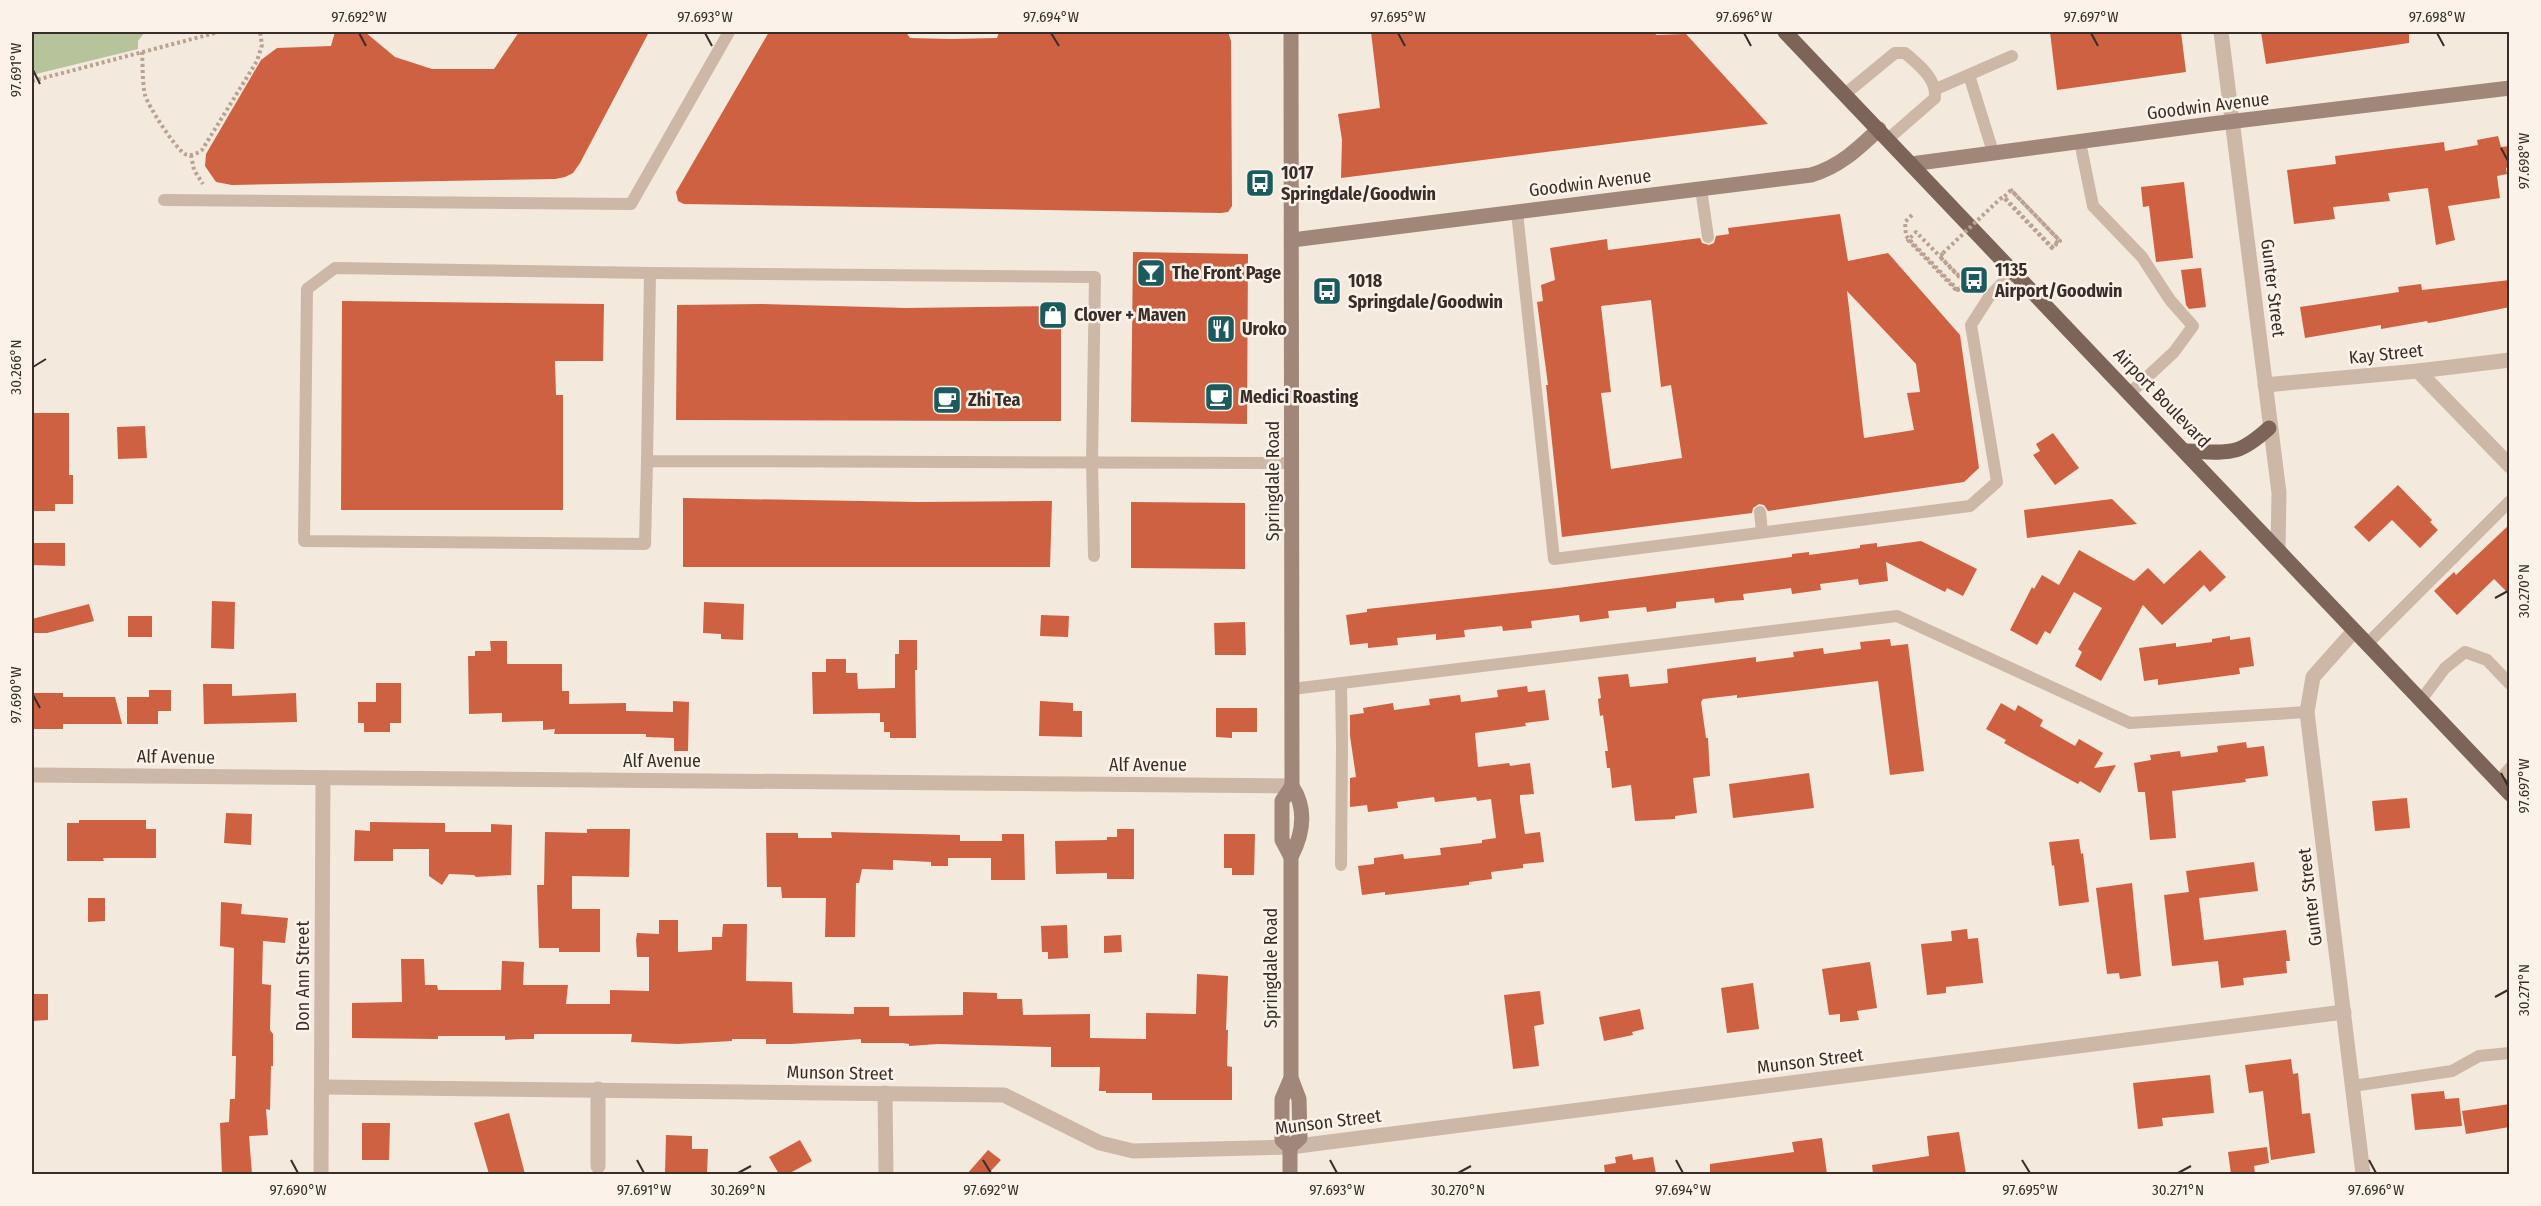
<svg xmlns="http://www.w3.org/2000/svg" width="2541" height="1206" font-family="'Fira Sans Condensed',sans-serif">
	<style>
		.green { fill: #b7c49b }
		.building { fill: #cd6141; fill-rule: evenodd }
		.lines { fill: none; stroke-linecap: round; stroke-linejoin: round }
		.path { stroke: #b9a292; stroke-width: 4; stroke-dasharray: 3 3; stroke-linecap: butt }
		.lane { stroke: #cdb8a8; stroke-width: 12 }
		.street { stroke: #cdb8a8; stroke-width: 15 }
		.secondary { stroke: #a18779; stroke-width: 15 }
		.primary { stroke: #7c6459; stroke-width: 15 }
		.path-bridge { stroke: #b9a292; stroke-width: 4; stroke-dasharray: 3 3; stroke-linecap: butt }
		.ticks { fill: none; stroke: #392d28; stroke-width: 2 }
		.labels { text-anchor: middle; stroke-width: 5; stroke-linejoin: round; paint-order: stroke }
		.street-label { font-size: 18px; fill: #392d28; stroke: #fbf3ea }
		.poi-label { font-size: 18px; font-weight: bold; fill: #392d28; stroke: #fbf3ea; text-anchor: start }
		.neatline { fill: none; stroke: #392d28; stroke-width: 2 }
		.ticks-label { font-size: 15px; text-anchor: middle; fill: #392d28 }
	</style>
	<rect width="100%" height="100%" fill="#f4e9dd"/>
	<polygon class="green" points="32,32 145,32 138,41 138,49 32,75"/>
	<g class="building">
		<polygon points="335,32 365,32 395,57 432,69 494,69 519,32 649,32 580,163 573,173 565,177 555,179 232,185 216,182 205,166 206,154 261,60 277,48 331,46"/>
		<polygon points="769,32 906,32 910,38 950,39 997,38 999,32 1228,32 1231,41 1232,206 1228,212 1221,213 684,204 678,201 676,192"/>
		<polygon points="1371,32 1655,32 1656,35 1686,34 1768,124 1341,178 1342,140 1338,114 1380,108"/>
		<polygon points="2050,32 2181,32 2186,72 2057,90"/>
		<polygon points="2261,32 2409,32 2409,43 2266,64"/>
		<polygon points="2498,136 2501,147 2510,146 2510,167 2506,168 2507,174 2497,176 2500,198 2448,206 2455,240 2436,245 2428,188 2388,193 2390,201 2333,207 2335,219 2294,224 2287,170 2336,164 2335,156 2444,142 2445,151 2478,145 2477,140"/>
		<polygon points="2184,182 2193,258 2156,262 2149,206 2143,207 2141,187"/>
		<path d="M1840 214 1848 261 1888 253 1960 335 1979 468 1964 482 1768 511 1764 505 1759 504 1753 508 1752 513 1562 537 1546 385H1548L1537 302 1543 301 1541 285 1555 280 1550 248 1607 239 1608 250 1700 238 1702 243 1709 245 1714 243 1716 236 1729 234 1728 228ZM1847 291 1916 364 1920 392 1907 393 1914 430 1864 438ZM1651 300 1661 387 1671 385 1682 458 1611 469 1601 393 1611 392 1601 306Z"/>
		<polygon points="1133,252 1248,254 1247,424 1131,422"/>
		<polygon points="2201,268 2206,307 2189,309 2186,305 2181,270"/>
		<polygon points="2510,280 2510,307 2435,322 2428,323 2427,321 2381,329 2381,325 2305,338 2300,307 2399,292 2398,287 2421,284 2422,290"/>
		<polygon points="342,301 604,304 603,361 555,361 556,395 563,395 563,510 341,510"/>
		<polygon points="761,304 906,308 1061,306 1061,421 676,420 677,305"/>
		<polygon points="32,413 69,413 69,475 73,475 73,504 55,504 55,511 32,511"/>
		<polygon points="145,426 147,458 118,459 117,427"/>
		<polygon points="2053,433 2079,468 2055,485 2033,455 2040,451 2036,444"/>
		<polygon points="2398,485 2432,520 2430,522 2438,530 2420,548 2392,520 2369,542 2354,527"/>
		<polygon points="683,498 917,502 1052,501 1050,567 683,567"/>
		<polygon points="2112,499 2137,524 2027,538 2024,510"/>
		<polygon points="1131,502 1245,503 1245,569 1131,568"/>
		<polygon points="2510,524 2510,595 2494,579 2457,615 2434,591 2454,572 2456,575"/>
		<polygon points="1921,541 1977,569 1963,596 1947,588 1945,592 1886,562 1888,581 1859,585 1858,579 1820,584 1821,590 1792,594 1791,588 1743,594 1744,600 1729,601 1715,603 1714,598 1676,602 1676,608 1647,612 1646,607 1608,611 1609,618 1580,622 1579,615 1531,621 1532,628 1503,631 1502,626 1464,630 1465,637 1436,640 1436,634 1397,638 1398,645 1368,648 1368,643 1350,645 1346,615 1367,612 1367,609 1558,588 1792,557 1792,554 1809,552 1809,555 1860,548 1860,545 1877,543 1877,547"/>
		<polygon points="32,543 65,543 65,566 32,565"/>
		<polygon points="2079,550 2134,581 2148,568 2164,584 2200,550 2226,577 2210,592 2204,585 2162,625 2143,605 2101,681 2075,666 2082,652 2078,649 2102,608 2074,592 2050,634 2045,631 2037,645 2010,630 2032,587 2034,589 2042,575 2059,585"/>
		<polygon points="212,601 235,602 234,649 211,648"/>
		<polygon points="704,602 744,604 743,640 721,639 721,634 703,633"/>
		<polygon points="89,604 94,621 47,633 32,633 32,619"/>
		<polygon points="1041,615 1069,616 1068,637 1040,636"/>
		<rect x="128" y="616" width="24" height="21"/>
		<polygon points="1245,622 1246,655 1215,655 1214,623"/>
		<polygon points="2230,636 2230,640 2250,637 2254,666 2239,668 2240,674 2158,685 2158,679 2144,681 2139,648 2176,643 2176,647 2212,642 2212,639"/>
		<polygon points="1890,639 1891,646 1908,644 1924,771 1890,775 1878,681 1737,698 1737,695 1703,699 1701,702 1706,738 1708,738 1710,776 1693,778 1697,813 1675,816 1675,819 1635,821 1631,785 1612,788 1610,768 1607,768 1605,751 1608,751 1603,715 1600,716 1598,699 1601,698 1598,677 1628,674 1630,687 1668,683 1667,669 1756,657 1756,662 1794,657 1793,652 1823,648 1824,654 1861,649 1860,642"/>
		<polygon points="899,640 917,640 917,670 915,670 916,738 890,738 890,732 884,732 884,722 880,722 880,713 813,714 812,672 826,672 826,659 846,659 846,673 857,673 858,689 895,688 895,654 899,654"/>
		<polygon points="490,641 507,641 507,664 562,664 562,691 569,691 569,704 626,703 626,711 673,712 673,701 689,702 688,751 674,751 674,738 646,737 646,734 554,734 555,729 543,730 543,721 502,722 502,713 469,714 468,656 475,656 475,651 491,651"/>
		<polygon points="376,683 401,683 401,723 390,723 390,732 364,732 364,723 358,723 358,702 376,702"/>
		<polygon points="203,684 232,684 232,696 296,693 297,722 204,724"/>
		<polygon points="1527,686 1528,692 1545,690 1549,720 1525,723 1526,726 1475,733 1478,767 1509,763 1510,766 1530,763 1534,794 1520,795 1520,801 1525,834 1540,832 1544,862 1523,864 1523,868 1491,872 1492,879 1469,882 1469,885 1385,895 1385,892 1362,895 1358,866 1374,864 1374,858 1403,854 1404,859 1441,855 1440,848 1482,843 1482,840 1496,838 1491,799 1477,801 1476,797 1435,802 1434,797 1397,802 1398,808 1368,812 1367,805 1350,807 1350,778 1356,777 1350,736 1350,715 1364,713 1363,708 1393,703 1394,710 1430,705 1429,699 1460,695 1461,702 1498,697 1497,690"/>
		<polygon points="149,690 171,690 171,711 158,711 158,724 127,724 127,697 149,697"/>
		<polygon points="32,693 63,693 63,697 115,697 122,724 63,724 63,729 32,729"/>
		<polygon points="1040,701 1073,703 1073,711 1082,711 1082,737 1039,736"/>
		<polygon points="2001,703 2015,711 2018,705 2043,720 2040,726 2075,746 2079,739 2103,753 2094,768 2116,765 2100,793 2080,781 2078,784 2058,773 2004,743 2006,740 1986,729"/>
		<polygon points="1216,708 1257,708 1257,732 1232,732 1232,738 1216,737"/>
		<polygon points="2246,742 2247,748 2264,746 2268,776 2245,779 2246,782 2172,791 2176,838 2150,840 2145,792 2138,792 2134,763 2151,760 2150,755 2180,751 2181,757 2218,752 2217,746"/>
		<polygon points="1809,773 1814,808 1733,818 1729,784"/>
		<polygon points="2407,798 2410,828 2375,831 2372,801"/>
		<polygon points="226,813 252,814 251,845 224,843"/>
		<polygon points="79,820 146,820 146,829 156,829 156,858 103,858 104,861 67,861 67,823 79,823"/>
		<polygon points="370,822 445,823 445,832 491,832 491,824 512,825 511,875 476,877 474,875 449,874 442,885 429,876 429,849 393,849 393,861 354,861 355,830 370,831"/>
		<polygon points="587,829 630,829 629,877 572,876 572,909 600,909 600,952 559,952 559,948 539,948 537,885 544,885 545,832 587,833"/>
		<polygon points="1117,829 1134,829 1134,879 1107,879 1107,873 1056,874 1055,841 1107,840 1107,837 1117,837"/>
		<polygon points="831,832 960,835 960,841 1002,841 1002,834 1024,834 1025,880 991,880 991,858 948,858 948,866 931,866 931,862 893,860 893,870 862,869 859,883 856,883 855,937 825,937 826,898 782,898 781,887 767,887 766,833 798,833 798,838 832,838"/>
		<polygon points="1224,834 1255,834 1254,875 1232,875 1232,868 1224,868"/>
		<polygon points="2079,839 2081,854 2083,853 2089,902 2059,906 2054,865 2052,866 2049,842"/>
		<polygon points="2254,862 2258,891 2199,898 2204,940 2286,930 2290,961 2286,961 2287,973 2243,978 2244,985 2221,988 2218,961 2172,966 2164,895 2189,892 2186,871"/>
		<polygon points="2132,883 2141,976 2120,979 2119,973 2107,974 2096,888"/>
		<polygon points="88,898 105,898 105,921 88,922"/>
		<polygon points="221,902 242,904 241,914 288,918 285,943 263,941 262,984 271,985 270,1030 273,1034 273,1066 271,1066 270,1110 266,1109 268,1135 249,1136 252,1174 222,1174 220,1123 229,1122 230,1099 235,1099 236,1056 232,1056 234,948 220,946"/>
		<polygon points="659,920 678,920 678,952 712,950 712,937 722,937 723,924 747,924 746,981 792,982 793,1013 854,1014 854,1007 889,1007 889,1016 963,1015 963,992 997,993 997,999 1022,999 1023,1015 1090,1014 1090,1038 1146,1039 1146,1013 1196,1014 1197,974 1228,976 1226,1030 1228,1030 1227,1066 1232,1067 1232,1100 1152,1100 1152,1093 1106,1093 1106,1091 1099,1091 1100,1067 1051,1067 1051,1047 938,1044 909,1046 909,1044 903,1043 861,1043 861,1039 792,1044 766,1044 766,1039 732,1039 732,1041 678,1044 631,1042 632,1034 534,1034 534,1039 520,1039 505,1040 505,1036 438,1036 438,1039 352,1038 352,1003 402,1002 401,959 424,959 425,985 437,985 438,990 501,990 502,961 524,962 523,985 568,985 566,1004 610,1004 610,990 649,991 649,957 637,957 636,940 637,933 659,934"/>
		<polygon points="1067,925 1068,958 1048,959 1048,952 1042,952 1041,926"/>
		<polygon points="1967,929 1968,939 1978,938 1983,983 1946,987 1946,993 1927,995 1921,944 1952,941 1951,931"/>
		<polygon points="1121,935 1122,952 1104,953 1104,936"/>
		<polygon points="1870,962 1877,1008 1857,1011 1859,1020 1840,1022 1840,1014 1829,1015 1822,969"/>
		<polygon points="1753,983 1759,1029 1727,1033 1721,988"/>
		<polygon points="1540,991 1544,1024 1534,1026 1539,1066 1513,1069 1504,995"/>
		<polygon points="32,994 48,994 48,1020 32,1021"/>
		<polygon points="1640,1009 1644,1029 1632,1032 1633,1035 1604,1041 1599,1017"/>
		<polygon points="2291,1059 2293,1074 2298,1073 2302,1114 2310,1113 2315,1153 2271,1160 2263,1091 2249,1093 2245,1065"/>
		<polygon points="2210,1075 2214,1113 2162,1118 2163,1126 2138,1129 2133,1083"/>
		<polygon points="2444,1091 2445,1099 2459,1098 2462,1126 2415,1130 2411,1094"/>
		<polygon points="2510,1104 2510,1127 2466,1134 2462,1111"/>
		<polygon points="509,1113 525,1174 489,1174 474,1123"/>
		<polygon points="362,1123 390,1123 389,1160 362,1160"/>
		<polygon points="1959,1132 1966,1174 1873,1174 1872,1165 1929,1156 1927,1136"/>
		<polygon points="666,1135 692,1136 692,1149 708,1149 707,1173 665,1173"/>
		<polygon points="1822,1138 1827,1174 1710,1174 1710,1164 1794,1152 1792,1142"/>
		<polygon points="800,1140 812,1161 788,1174 779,1174 769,1157"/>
		<polygon points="2267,1147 2269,1163 2254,1166 2255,1174 2231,1174 2228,1152"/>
		<polygon points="988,1150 1001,1160 988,1174 967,1174"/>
		<polygon points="1632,1154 1633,1160 1653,1157 1656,1174 1605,1174 1604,1165 1616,1163 1615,1157"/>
	</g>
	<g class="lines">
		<g class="path">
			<path d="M142 52C143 66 142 81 145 95 148 106 175 148 185 154 191 157 198 153 202 150L257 61 262 45 260 32"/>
			<polyline points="32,81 219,32"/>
			<polyline points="191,155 194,170 203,184"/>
			<polyline points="2000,199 2003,197 2052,248 2060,241 2011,190 2004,197 2052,247 2059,240 2009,188"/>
			<polyline points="1912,215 1905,222 1906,236 1958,290 1966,283 1916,232 1908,240 1957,291 1965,283 1940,257 1943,253"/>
		</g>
		<g class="lane">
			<polyline points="1969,75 1993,152"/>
			<polyline points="1936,89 2012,56"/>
			<path d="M1845 94 1895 53H1905C1919 65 1937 79 1935 98L1888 139"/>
			<polyline points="2080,142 2093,206 2142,257 2170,300 2193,326 2174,352 2130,393"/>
			<polyline points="1701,189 1708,237"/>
			<polyline points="164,200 631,204 729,32"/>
			<polyline points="1517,212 1554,559 1970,506 1997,482 1971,325 1989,297 2014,271"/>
			<polyline points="650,273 1095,277 1092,462 1094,556"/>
			<polyline points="647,461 645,544 304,541 307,289 335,268 650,273 647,461 1292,463"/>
			<polyline points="1760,512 1762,532"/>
			<polyline points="2367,644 2510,501"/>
			<polyline points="1292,689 1897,616 2130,723 2307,712"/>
			<polyline points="2421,700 2445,668 2465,652 2487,660 2510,684"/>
			<polyline points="2498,782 2510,768"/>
			<polyline points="1341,865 1342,746 1341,683"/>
			<polyline points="2353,1086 2452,1071 2479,1056 2510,1053"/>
		</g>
		<g class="street">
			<polyline points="2221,32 2279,493 2278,549"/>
			<polyline points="2418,371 2510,466"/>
			<polyline points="2265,385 2418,371 2510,360"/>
			<polyline points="2354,631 2313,677 2307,712 2363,1174"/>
			<polyline points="32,775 1292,786"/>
			<polyline points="322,1087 1004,1095 1100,1143 1133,1151 1290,1147 2344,1012"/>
			<polyline points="885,1093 886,1174"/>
			<polyline points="598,1166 598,1089"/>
			<polyline points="321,1174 323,778"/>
		</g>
		<g class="secondary">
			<polyline points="1911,164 2211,124 2510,88"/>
			<path d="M1292 240 1811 175C1839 167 1858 149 1879 129"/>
			<polyline points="1291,857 1282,840 1282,801 1292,786"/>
			<polyline points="1290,1147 1282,1140 1282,1099 1291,1078"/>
			<path d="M1290 1174V1147L1300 1138 1299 1099 1291 1078V857C1303 834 1307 809 1292 786L1291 32"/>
		</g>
		<g class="primary">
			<polyline points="1785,32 2510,794"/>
			<path d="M2186 451C2228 452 2236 458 2269 428"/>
		</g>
		<polyline class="path-bridge" points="1943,253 2000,199"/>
	</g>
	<path class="ticks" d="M359 33 366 46M705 33 712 46M1051 33 1059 46M1398 33 1405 46M1744 33 1751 46M2091 33 2098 46M2437 33 2444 46M33 70 40 84M2501 148 2508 161M33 367 46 359M2495 598 2508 591M33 695 40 708M2501 773 2508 786M2495 997 2508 990M291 1160 298 1173M637 1160 644 1173M983 1160 991 1173M1330 1160 1337 1173M1676 1160 1683 1173M2022 1160 2030 1173M2369 1160 2376 1173M738 1173 751 1166M1458 1173 1471 1166M2178 1173 2191 1166"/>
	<defs>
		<g id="bus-square" transform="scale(1.5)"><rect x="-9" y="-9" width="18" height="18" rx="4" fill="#1b5a5d" stroke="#fbf3ea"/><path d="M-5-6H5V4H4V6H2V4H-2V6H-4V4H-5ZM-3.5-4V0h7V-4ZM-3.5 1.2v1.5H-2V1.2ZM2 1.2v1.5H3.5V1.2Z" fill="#fff"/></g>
		<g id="bar-square" transform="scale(1.5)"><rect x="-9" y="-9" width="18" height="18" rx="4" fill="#1b5a5d" stroke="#fbf3ea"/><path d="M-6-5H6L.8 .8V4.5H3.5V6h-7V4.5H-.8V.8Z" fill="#fff"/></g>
		<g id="shop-square" transform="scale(1.5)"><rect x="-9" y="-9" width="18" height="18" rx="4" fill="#1b5a5d" stroke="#fbf3ea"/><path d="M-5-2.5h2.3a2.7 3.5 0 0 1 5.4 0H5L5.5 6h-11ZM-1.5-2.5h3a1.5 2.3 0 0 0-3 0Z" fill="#fff"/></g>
		<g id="restaurant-square" transform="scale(1.5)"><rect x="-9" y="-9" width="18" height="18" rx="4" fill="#1b5a5d" stroke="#fbf3ea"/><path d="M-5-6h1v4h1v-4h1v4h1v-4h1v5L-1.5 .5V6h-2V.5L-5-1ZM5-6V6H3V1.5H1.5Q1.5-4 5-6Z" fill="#fff"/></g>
		<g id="cafe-square" transform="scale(1.5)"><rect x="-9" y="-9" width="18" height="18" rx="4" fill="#1b5a5d" stroke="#fbf3ea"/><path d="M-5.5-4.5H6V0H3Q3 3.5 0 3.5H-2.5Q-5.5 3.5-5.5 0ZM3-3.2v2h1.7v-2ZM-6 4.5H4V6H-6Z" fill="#fff"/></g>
	</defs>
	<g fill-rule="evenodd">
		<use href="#bus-square" x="1260" y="183"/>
		<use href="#bar-square" x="1151" y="273"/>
		<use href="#bus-square" x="1974" y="280"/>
		<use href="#bus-square" x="1327" y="291"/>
		<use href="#shop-square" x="1053" y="315"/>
		<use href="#restaurant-square" x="1221" y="329"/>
		<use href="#cafe-square" x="1219" y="397"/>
		<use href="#cafe-square" x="947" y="400"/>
	</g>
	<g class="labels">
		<g class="street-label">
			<text transform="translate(2208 106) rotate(-7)" y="6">Goodwin Avenue</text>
			<text transform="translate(1590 183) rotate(-7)" y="6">Goodwin Avenue</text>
			<text transform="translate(2273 288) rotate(83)" y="6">Gunter Street</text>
			<text transform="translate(2386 354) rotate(-6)" y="6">Kay Street</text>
			<text transform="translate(2162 398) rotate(46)" y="6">Airport Boulevard</text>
			<text transform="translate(1273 481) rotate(-90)" y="6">Springdale Road</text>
			<text transform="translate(176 757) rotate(1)" y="6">Alf Avenue</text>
			<text x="662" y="767">Alf Avenue</text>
			<text x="1148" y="771">Alf Avenue</text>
			<text transform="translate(2310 897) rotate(-97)" y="6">Gunter Street</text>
			<text transform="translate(1271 968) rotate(-90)" y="6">Springdale Road</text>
			<text transform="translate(303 976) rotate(-90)" y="6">Don Ann Street</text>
			<text transform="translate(1810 1061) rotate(-7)" y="6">Munson Street</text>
			<text transform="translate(840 1073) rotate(1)" y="6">Munson Street</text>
			<text transform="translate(1328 1122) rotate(-7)" y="6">Munson Street</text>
		</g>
		<g class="poi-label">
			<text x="1281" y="179">1017<tspan x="1281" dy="21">Springdale/Goodwin</tspan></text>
			<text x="1995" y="276">1135<tspan x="1995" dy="21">Airport/Goodwin</tspan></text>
			<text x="1172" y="279">The Front Page</text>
			<text x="1348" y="287">1018<tspan x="1348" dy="21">Springdale/Goodwin</tspan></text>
			<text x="1074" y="321">Clover + Maven</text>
			<text x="1242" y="335">Uroko</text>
			<text x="1240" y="403">Medici Roasting</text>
			<text x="968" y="406">Zhi Tea</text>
		</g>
	</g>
	<rect width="2541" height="1206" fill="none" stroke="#fbf3ea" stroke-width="66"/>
	<rect x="33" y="33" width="2475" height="1140" class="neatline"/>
	<g class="ticks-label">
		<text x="359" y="22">97.692°W</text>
		<text x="705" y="22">97.693°W</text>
		<text x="1051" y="22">97.694°W</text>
		<text x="1398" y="22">97.695°W</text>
		<text x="1744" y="22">97.696°W</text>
		<text x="2091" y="22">97.697°W</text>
		<text x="2437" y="22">97.698°W</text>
		<text transform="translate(16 70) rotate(-90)" y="5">97.691°W</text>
		<text transform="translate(2524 161) rotate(-90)" y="5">97.698°W</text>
		<text transform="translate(16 367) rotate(-90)" y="5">30.266°N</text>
		<text transform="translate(2524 591) rotate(-90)" y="5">30.270°N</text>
		<text transform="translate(16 695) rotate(-90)" y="5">97.690°W</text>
		<text transform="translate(2524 786) rotate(-90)" y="5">97.697°W</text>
		<text transform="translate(2524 990) rotate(-90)" y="5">30.271°N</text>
		<text x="298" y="1195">97.690°W</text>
		<text x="644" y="1195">97.691°W</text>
		<text x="738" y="1195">30.269°N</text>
		<text x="991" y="1195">97.692°W</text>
		<text x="1337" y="1195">97.693°W</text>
		<text x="1458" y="1195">30.270°N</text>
		<text x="1683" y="1195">97.694°W</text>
		<text x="2030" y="1195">97.695°W</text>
		<text x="2178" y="1195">30.271°N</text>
		<text x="2376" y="1195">97.696°W</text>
	</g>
</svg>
